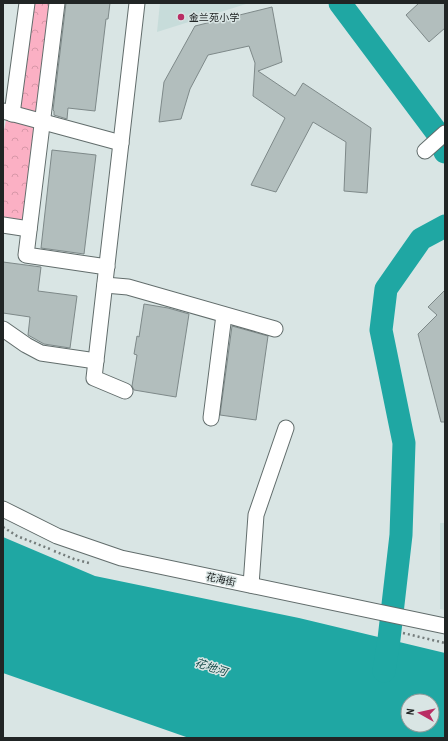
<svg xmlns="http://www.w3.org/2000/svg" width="448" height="741" font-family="'Archivo Narrow','Noto Sans SC',sans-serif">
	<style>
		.built { fill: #c7dcda }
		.park { fill: url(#park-crowns) }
		.water { fill: #1fa7a3; fill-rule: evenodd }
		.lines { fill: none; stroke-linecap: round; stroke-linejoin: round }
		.river { stroke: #1fa7a3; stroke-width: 23 }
		.building { fill: #b2bebd; stroke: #7e8989 }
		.minor-casing { stroke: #626d6c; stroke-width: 17 }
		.path { stroke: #747c7b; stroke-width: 2.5; stroke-dasharray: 2 3; stroke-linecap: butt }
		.minor { stroke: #fff; stroke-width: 15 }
		.poi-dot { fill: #b92d64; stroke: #d9e5e4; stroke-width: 1.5 }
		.labels { text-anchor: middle; stroke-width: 3; stroke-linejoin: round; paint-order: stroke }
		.poi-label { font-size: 10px; fill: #212525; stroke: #d9e5e4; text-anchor: start }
		.street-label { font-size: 10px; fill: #212525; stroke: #d9e5e4 }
		.water-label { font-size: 11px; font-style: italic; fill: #134947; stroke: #d9e5e4 }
	</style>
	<defs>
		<pattern id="park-crowns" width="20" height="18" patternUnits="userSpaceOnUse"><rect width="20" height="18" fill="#fbb0c4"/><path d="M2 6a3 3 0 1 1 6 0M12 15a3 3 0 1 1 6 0" fill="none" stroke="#d797a8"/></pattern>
	</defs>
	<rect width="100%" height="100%" fill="#d9e5e4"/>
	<g class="built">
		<polygon points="160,3 249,3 157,32"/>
		<polygon points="440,523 445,523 445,610 440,609"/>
	</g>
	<g class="park">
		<polygon points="32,3 52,3 37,115 19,111"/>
		<polygon points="6,120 36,127 23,223 3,220 3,136"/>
	</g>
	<path class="water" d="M3 537 95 576 299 618 445 653V738H189L3 673ZM408 701H432V725H408Z"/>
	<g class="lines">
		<g class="river">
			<polyline points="340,3 438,134 445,152"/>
			<polyline points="384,671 389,639 401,535 404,443 381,330 386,289 421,239 445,226"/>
		</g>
	</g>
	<g class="building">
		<polygon points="66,3 110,3 108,19 106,19 95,111 68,108 67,119 54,115 54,111 53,110"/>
		<polygon points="419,3 445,3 445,28 429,42 406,15"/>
		<polygon points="272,7 282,62 258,71 295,96 303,83 371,128 367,193 344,191 346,142 313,122 276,192 251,185 285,118 253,96 255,63 249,46 208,55 190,89 181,119 159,122 164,82 195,26"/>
		<polygon points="52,150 96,155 84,254 41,248"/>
		<polygon points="3,262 41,267 38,291 77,296 70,348 44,344 28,335 30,317 3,313"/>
		<polygon points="445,290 445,422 441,422 418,334 437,315 428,307"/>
		<polygon points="144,304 168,308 189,314 176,397 134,390 132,386 137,355 134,354 137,336 139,337"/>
		<polygon points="232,326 268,336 256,420 220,415"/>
	</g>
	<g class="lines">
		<g class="minor-casing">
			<g id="minor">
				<polyline points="57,3 26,255 107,267"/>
				<polyline points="3,111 121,143"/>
				<polyline points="12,114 27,3"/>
				<polyline points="425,151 445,133"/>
				<polyline points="3,225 29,229"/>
				<polyline points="105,285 128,287 275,329"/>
				<polyline points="3,329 26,345 41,353 96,361"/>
				<polyline points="125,391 94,378 137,3"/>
				<polyline points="211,418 224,315"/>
				<polyline points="3,509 57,536 121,558 445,626"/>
				<polyline points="251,585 256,515 286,428"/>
			</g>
		</g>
		<g class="path">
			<polyline points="3,527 17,536 50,549"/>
			<polyline points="54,551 74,559 89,563"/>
			<polyline points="403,633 445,643"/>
		</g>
		<use href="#minor" class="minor"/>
	</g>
	<circle class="poi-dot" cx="181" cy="17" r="4"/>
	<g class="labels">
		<g class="poi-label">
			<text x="189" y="21">金兰苑小学</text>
		</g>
		<g class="street-label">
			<text transform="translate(221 579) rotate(12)" y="4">花海街</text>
		</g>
		<g class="water-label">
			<text transform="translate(211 667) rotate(19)" y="4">花地河</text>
		</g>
	</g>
	<rect width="448" height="741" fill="none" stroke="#212525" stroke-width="8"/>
	<g transform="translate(420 713) rotate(278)"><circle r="19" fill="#d9e5e4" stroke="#8f9898"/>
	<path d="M0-3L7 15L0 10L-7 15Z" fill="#b92d64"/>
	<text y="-6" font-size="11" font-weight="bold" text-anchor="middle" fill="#212525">N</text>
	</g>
</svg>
